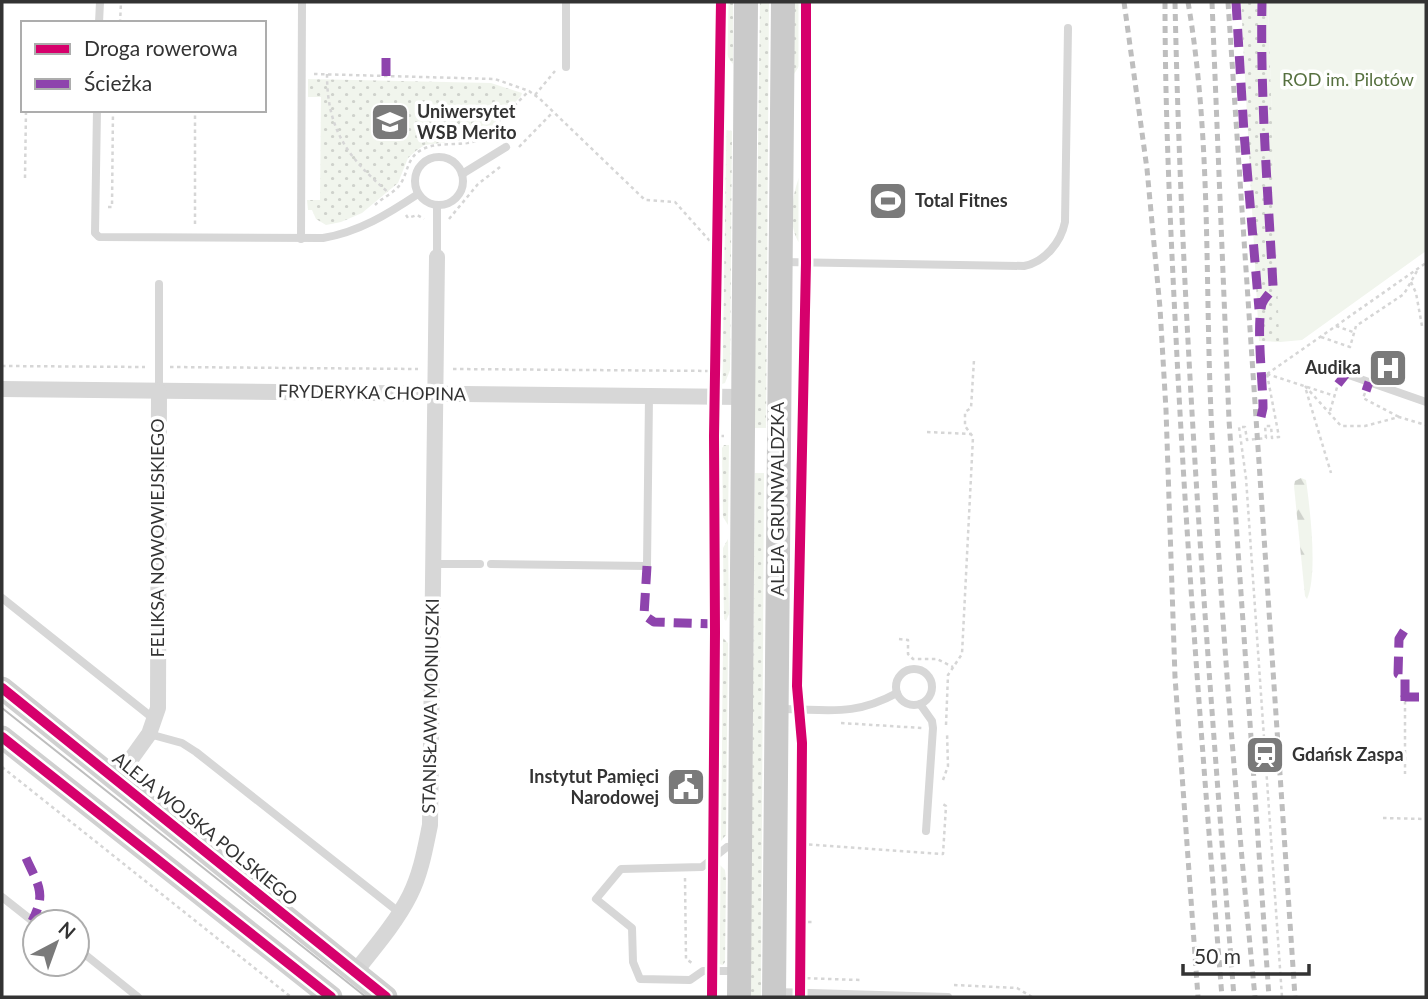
<svg xmlns="http://www.w3.org/2000/svg" width="1428" height="999" font-family="Lato,sans-serif">
	<style>
		.grass { fill: url(#grass-dots) }
		.forest { fill: url(#forest-firs) }
		.garden { fill: #f1f5ed }
		.lines { fill: none; stroke-linecap: round; stroke-linejoin: round }
		.path { stroke: #d6d6d6; stroke-width: 2.5; stroke-dasharray: 3.5 3.5; stroke-linecap: butt }
		.lane { stroke: #d7d7d7; stroke-width: 8 }
		.street { stroke: #d7d7d7; stroke-width: 16 }
		.secondary { stroke: #d0d0d0; stroke-width: 23 }
		.primary { stroke: #cacaca; stroke-width: 24 }
		.tram { stroke: #bebebe; stroke-width: 2 }
		.rail { stroke: #bebebe; stroke-width: 5; stroke-dasharray: 7 5; stroke-linecap: butt }
		.quiet { stroke: #8e44ad; stroke-width: 9; stroke-dasharray: 18 9; stroke-linecap: butt }
		.cycleway-casing { stroke: #fff; stroke-width: 15 }
		.cycleway { stroke: #d6006c; stroke-width: 10 }
		.labels { text-anchor: middle; stroke-width: 7; stroke-linejoin: round; paint-order: stroke }
		.park-label { font-size: 18px; fill: #56703f; stroke: #fff }
		.poi-label { font-size: 18px; font-weight: bold; fill: #333; stroke: #fff; text-anchor: start }
		.street-label { font-size: 18px; fill: #333; stroke: #fff }
	</style>
	<defs>
		<pattern id="grass-dots" width="8" height="8" patternUnits="userSpaceOnUse" patternTransform="scale(1.75)"><rect width="8" height="8" fill="#f1f5ed"/><path d="M2 2h.1M6 6h.1" fill="none" stroke="#cfd2cc" stroke-width="1.8" stroke-linecap="round"/></pattern>
		<pattern id="forest-firs" width="22" height="20" patternUnits="userSpaceOnUse" patternTransform="scale(1.75)"><rect width="22" height="20" fill="#f1f5ed"/><path d="M5 1l3.5 6h-7zM16 11l3.5 6h-7z" fill="#cfd2cc"/></pattern>
	</defs>
	<rect width="100%" height="100%" fill="#fff"/>
	<g class="grass">
		<path d="M725 2H733V64C719 49 725 21 725 2Z"/>
		<polygon points="760,2 769,2 766,428 754,428"/>
		<polygon points="794,2 799,2 801,63 794,74"/>
		<polygon points="1241,2 1268,2 1280,342 1259,341"/>
		<polygon points="308,79 491,83 522,93 521,96 490,128 477,138 425,145 417,150 408,158 398,183 362,213 341,222 326,225 316,219 312,210 308,210 307,200 320,200 321,97 308,97"/>
		<polygon points="726,130 732,131 730,370 725,383 722,384"/>
		<path d="M800 175V244C787 227 792 194 800 175Z"/>
		<polygon points="724,445 729,445 728,525 723,517 722,448"/>
		<polygon points="755,473 764,473 761,997 750,997"/>
		<polygon points="728,539 729,614 726,621 724,619 723,548"/>
		<polygon points="723,638 728,643 726,835 721,841"/>
		<polygon points="720,865 725,870 726,879 725,962 723,965 719,964"/>
	</g>
	<path class="forest" d="M1301 478 1306 480C1310 509 1318 574 1307 599L1305 596 1294 486 1295 481Z"/>
	<polygon class="garden" points="1268,2 1426,2 1426,251 1302,340 1280,342 1279,336"/>
	<g class="lines">
		<g class="path">
			<polyline points="120,23 121,2"/>
			<polyline points="314,74 495,79 529,91 540,99 645,200 675,202 717,249"/>
			<path d="M327 74C327 130 348 158 389 193"/>
			<polyline points="535,95 555,71"/>
			<polyline points="519,147 553,112"/>
			<polyline points="25,178 26,110"/>
			<path d="M375 205C382 198 396 192 401 183 408 172 407 158 421 150 439 140 463 148 481 139L529 91"/>
			<polyline points="108,207 112,207 113,110"/>
			<polyline points="406,215 408,218 417,215 424,219"/>
			<polyline points="449,219 478,184 500,167"/>
			<polyline points="195,224 195,115"/>
			<polyline points="1411,282 1416,293 1422,326"/>
			<polyline points="1336,326 1353,332"/>
			<polyline points="1321,337 1350,347 1356,326 1404,294 1417,271"/>
			<polyline points="2,366 145,367"/>
			<polyline points="170,367 418,369"/>
			<polyline points="453,369 715,371"/>
			<polyline points="1267,374 1279,437 1272,438 1271,426 1265,426 1266,438 1247,440 1245,427 1239,427 1246,478 1282,997"/>
			<polyline points="1267,374 1426,263"/>
			<polyline points="1267,374 1335,396"/>
			<polyline points="1305,386 1341,426 1365,426 1399,417 1426,425"/>
			<polyline points="1306,390 1331,473"/>
			<polyline points="1365,393 1363,398 1399,417"/>
			<polyline points="1330,411 1338,384"/>
			<polyline points="927,432 971,434"/>
			<polyline points="714,436 724,436"/>
			<polyline points="899,639 908,640 908,654 913,659 937,659 953,667"/>
			<polyline points="1405,701 1405,774"/>
			<polyline points="841,723 922,728"/>
			<polyline points="946,725 948,675 962,654 973,437 965,426 965,412 971,408 974,360"/>
			<polyline points="2,767 291,997"/>
			<polyline points="943,780 948,766 947,732"/>
			<polyline points="1383,818 1426,819"/>
			<polyline points="802,844 943,854 946,806 941,803"/>
			<polyline points="685,878 686,959 692,963"/>
			<polyline points="801,922 814,922"/>
			<polyline points="800,978 860,980"/>
			<polyline points="954,985 1017,988 1032,997"/>
		</g>
		<g class="lane">
			<polyline points="566,2 566,67"/>
			<polyline points="99,23 100,2"/>
			<path d="M97 110 95 233 99 237 323 238C359 232 388 214 418 194"/>
			<circle cx="439" cy="181" r="24"/>
			<polyline points="462,174 506,147"/>
			<polyline points="301,239 302,2"/>
			<polyline points="437,257 437,205"/>
			<path d="M783 262 1024 266C1045 262 1061 242 1065 222L1068 28"/>
			<polyline points="159,284 159,392"/>
			<polyline points="1346,374 1426,402"/>
			<polyline points="433,564 480,564"/>
			<polyline points="491,564 647,566 649,396"/>
			<polyline points="2,598 154,719"/>
			<circle cx="914" cy="687" r="18"/>
			<polyline points="920,704 932,721 933,728 926,831"/>
			<path d="M781 709C828 709 853 717 897 693"/>
			<polyline points="149,734 182,743 196,752 400,913"/>
			<polyline points="2,897 35,923"/>
			<polyline points="77,948 138,997"/>
			<polyline points="735,971 703,971 690,980 640,979 633,962 632,928 596,899 621,869 702,867 727,847 737,846"/>
			<polyline points="776,992 948,997"/>
		</g>
		<g class="street">
			<polyline points="2,389 743,397"/>
			<polyline points="116,780 149,734 158,708 159,392"/>
			<path d="M355 972C374 948 396 923 410 895 421 873 425 849 430 825L437 257"/>
		</g>
		<g class="secondary">
			<polyline points="2,688 386,997"/>
			<polyline points="2,737 331,997"/>
		</g>
		<g class="primary">
			<polyline points="739,997 746,2"/>
			<polyline points="774,997 783,2"/>
		</g>
		<polyline class="tram" points="2,708 366,997"/>
		<g class="rail">
			<polyline points="1124,2 1147,169 1160,308 1166,410 1175,677 1198,997"/>
			<path d="M1165 2C1165 120 1171 239 1177 357 1188 571 1205 784 1222 997"/>
			<path d="M1175 2C1182 334 1208 666 1234 997"/>
			<path d="M1188 2C1211 136 1205 277 1211 413 1220 608 1236 803 1255 997"/>
			<polyline points="1212,2 1229,420 1269,997"/>
			<polyline points="1228,2 1295,997"/>
		</g>
		<g class="quiet">
			<polyline points="1236,2 1244,133 1259,309"/>
			<polyline points="386,76 386,51"/>
			<polyline points="1338,384 1346,374"/>
			<polyline points="1366,391 1369,382"/>
			<path d="M1261 417 1263 408C1263 382 1256 326 1262 304 1265 296 1271 294 1273 286 1268 191 1260 96 1262 2"/>
			<polyline points="647,566 644,615 654,622 715,624"/>
			<polyline points="1404,631 1399,639 1398,674 1405,678 1405,697"/>
			<polyline points="1405,701 1405,697 1426,697"/>
			<path d="M26 858C38 885 47 893 32 921"/>
		</g>
		<g class="cycleway-casing">
			<g id="cycleway">
				<polyline points="2,688 386,997"/>
				<polyline points="2,737 331,997"/>
				<polyline points="712,997 715,632 714,436 721,2"/>
				<polyline points="800,997 802,743 797,686 806,263 806,2"/>
			</g>
		</g>
		<use href="#cycleway" class="cycleway"/>
	</g>
	<defs>
		<g id="university-square" transform="scale(2.0125)"><rect x="-9" y="-9" width="18" height="18" rx="4" fill="#7a7a7a" stroke="#fff"/><path d="M0-5L7-2L0 1L-7-2ZM-4 1L0 2.5L4 1V4Q0 6-4 4Z" fill="#fff"/></g>
		<g id="stadium-square" transform="scale(2.0125)"><rect x="-9" y="-9" width="18" height="18" rx="4" fill="#7a7a7a" stroke="#fff"/><path d="M0-5a6.5 5 0 1 0 0 10a6.5 5 0 1 0 0-10ZM-3.5-1.8h7v3.6h-7Z" fill="#fff"/></g>
		<g id="hospital-square" transform="scale(2.0125)"><rect x="-9" y="-9" width="18" height="18" rx="4" fill="#7a7a7a" stroke="#fff"/><path d="M-5-5h3v3.5h4V-5h3V5h-3V1.5h-4V5h-3Z" fill="#fff"/></g>
		<g id="station-square" transform="scale(2.0125)"><rect x="-9" y="-9" width="18" height="18" rx="4" fill="#7a7a7a" stroke="#fff"/><path d="M-3-6H3Q5-6 5-4V2Q5 4 3 4L4.5 6H3L1.5 4h-3L-3 6H-4.5L-3 4Q-5 4-5 2V-4Q-5-6-3-6ZM-3.5-4v3h7v-3ZM-3.5 1v1.5H-2V1ZM2 1v1.5H3.5V1Z" fill="#fff"/></g>
		<g id="civic-square" transform="scale(2.0125)"><rect x="-9" y="-9" width="18" height="18" rx="4" fill="#7a7a7a" stroke="#fff"/><path d="M-.6-6.5H3V-4.5H.6V-3L4-1V1h2V6H-6V1h2V-1L-.6-3ZM-1.2 2.5V6h2.4V2.5Z" fill="#fff"/></g>
	</defs>
	<g fill-rule="evenodd">
		<use href="#university-square" x="390" y="122"/>
		<use href="#stadium-square" x="888" y="201"/>
		<use href="#hospital-square" x="1388" y="368"/>
		<use href="#station-square" x="1265" y="755"/>
		<use href="#civic-square" x="686" y="787"/>
	</g>
	<g class="labels">
		<g class="park-label">
			<text x="1348" y="86">ROD im. Pilotów</text>
		</g>
		<g class="poi-label">
			<text x="417" y="118">Uniwersytet<tspan x="417" dy="21">WSB Merito</tspan></text>
			<text x="915" y="207">Total Fitnes</text>
			<text x="1361" y="374" text-anchor="end">Audika</text>
			<text x="1292" y="761">Gdańsk Zaspa</text>
			<text x="659" y="783" text-anchor="end">Instytut Pamięci<tspan x="659" dy="21">Narodowej</tspan></text>
		</g>
		<g class="street-label">
			<text transform="translate(372 393) rotate(1)" y="6">FRYDERYKA CHOPINA</text>
			<text transform="translate(778 499) rotate(-90)" y="6">ALEJA GRUNWALDZKA</text>
			<text transform="translate(158 538) rotate(-90)" y="6">FELIKSA NOWOWIEJSKIEGO</text>
			<text transform="translate(431 706) rotate(-89)" y="6">STANISŁAWA MONIUSZKI</text>
			<text transform="translate(205 829) rotate(39)" y="6">ALEJA WOJSKA POLSKIEGO</text>
		</g>
	</g>
	<rect width="1428" height="999" fill="none" stroke="#333333" stroke-width="7"/>
	<rect x="21" y="21" width="245" height="91" fill="#ffffff" stroke="#adadad" stroke-width="2"/>
	<rect x="35" y="44" width="35" height="10" fill="#d6006c" stroke="#adadad" stroke-width="2"/>
	<text x="84" y="56" font-size="21" fill="#333333">Droga rowerowa</text>
	<rect x="35" y="79" width="35" height="10" fill="#8e44ad" stroke="#adadad" stroke-width="2"/>
	<text x="84" y="91" font-size="21" fill="#333333">Ścieżka</text>
	<g transform="translate(56 943) rotate(41)"><circle r="33" fill="#ffffff" stroke="#adadad" stroke-width="2"/>
	<path d="M0-5L12 26L0 18L-12 26Z" fill="#7a7a7a"/>
	<text y="-10" font-size="19" font-weight="bold" text-anchor="middle" fill="#333333">N</text>
	</g>
	<path d="M1183 964v10h126v-10" fill="none" stroke="#333333" stroke-width="3.5"/>
	<text x="1194" y="964" font-size="21" fill="#333333" stroke="#ffffff" stroke-width="5" paint-order="stroke">50 m</text>
</svg>
